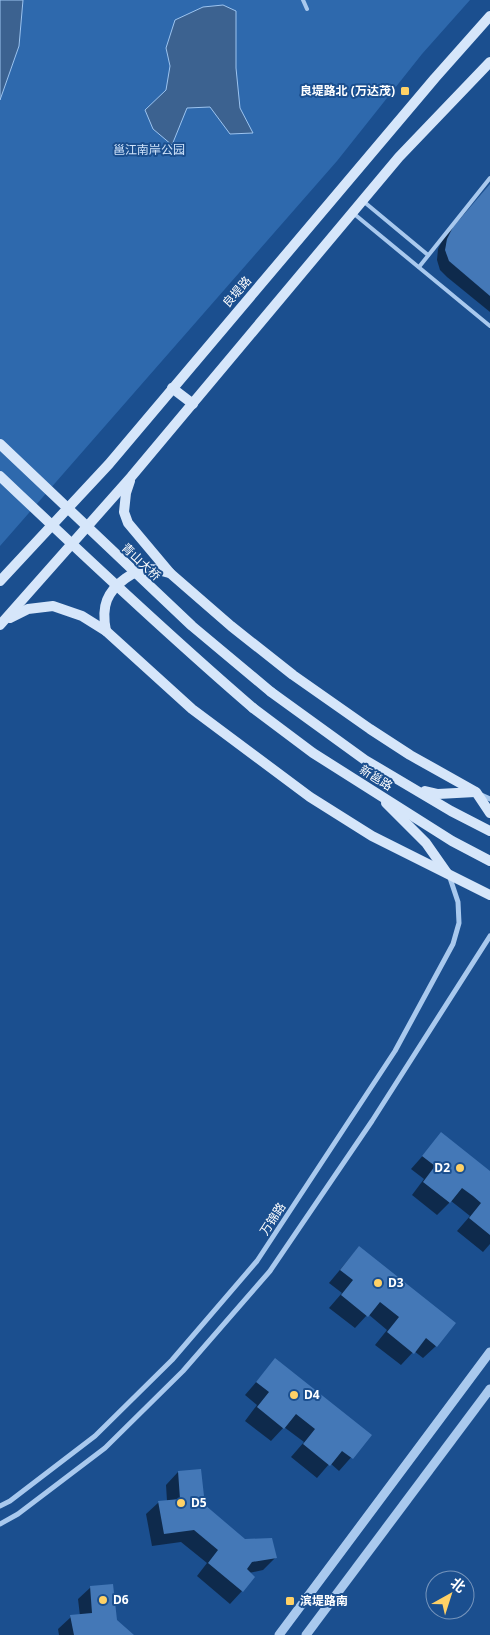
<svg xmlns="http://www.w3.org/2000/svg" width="490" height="1635" font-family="'Noto Sans','Noto Sans SC',sans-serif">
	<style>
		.green { fill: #2e69ad }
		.water { fill: #3c6290; stroke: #9cc4f0 }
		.shadow { fill: #0007 }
		.building { fill: #4478b7 }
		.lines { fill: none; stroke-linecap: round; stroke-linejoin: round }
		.service { stroke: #a9c9ee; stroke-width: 4 }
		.minor { stroke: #a9c9ee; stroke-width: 5 }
		.tertiary { stroke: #a9c9ee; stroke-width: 9 }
		.secondary { stroke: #d6e6fa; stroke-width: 10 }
		.secondary-bridge { stroke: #d6e6fa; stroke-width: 10 }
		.poi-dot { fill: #ffd166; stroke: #1b4f8f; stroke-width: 2 }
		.labels { text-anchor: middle; stroke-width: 4; stroke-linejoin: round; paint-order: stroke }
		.poi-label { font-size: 12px; font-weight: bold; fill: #fff; stroke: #1b4f8f; text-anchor: start }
		.park-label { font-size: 12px; fill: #cfe3fa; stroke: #1b4f8f }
		.street-label { font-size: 12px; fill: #fff; stroke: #1b4f8f }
	</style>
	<rect width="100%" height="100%" fill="#1b4f8f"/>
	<polygon class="green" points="23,0 470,0 422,54 337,161 0,546 0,100 19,46"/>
	<g class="water">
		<polygon points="0,0 23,0 19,46 0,100"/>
		<polygon points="223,5 236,11 236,68 240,108 253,133 230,134 210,107 187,108 172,145 153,129 145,110 166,90 170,66 166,48 175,20 203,7"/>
	</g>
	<g class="shadow">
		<polygon points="490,185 490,312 447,277 440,270 437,260 438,249 444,237"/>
		<polygon points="442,1134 490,1172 490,1244 483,1252 457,1231 470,1216 460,1208 451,1201 437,1215 412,1195 424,1179 411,1169"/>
		<polygon points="359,1247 436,1346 423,1358 414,1351 401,1365 375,1345 387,1330 368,1314 355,1328 329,1308 342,1293 329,1283"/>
		<polygon points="275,1360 370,1436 339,1471 330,1463 317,1478 291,1457 304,1442 284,1427 271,1441 245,1421 257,1405 245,1395"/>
		<polygon points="178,1472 203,1506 244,1540 275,1558 263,1570 249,1573 242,1591 230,1604 197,1576 207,1563 181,1542 152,1546 146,1514 159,1502 167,1501 166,1485"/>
		<polygon points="91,1587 116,1621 133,1635 59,1635 58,1629 71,1617 80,1616 78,1599"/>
	</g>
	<g class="building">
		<polygon points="490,184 490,296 449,261 445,250 447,239 453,227"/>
		<polygon points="441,1132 490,1171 490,1235 469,1218 481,1203 473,1196 462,1188 450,1203 423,1182 435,1166 422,1156"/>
		<polygon points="359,1246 456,1323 437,1347 426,1338 414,1354 387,1332 399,1317 380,1302 368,1317 341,1295 353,1280 340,1270"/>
		<polygon points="275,1358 372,1435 353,1459 342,1451 330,1466 303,1444 315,1429 296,1414 284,1429 257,1407 269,1392 256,1382"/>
		<polygon points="201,1469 205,1505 245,1539 272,1538 277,1558 252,1562 247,1569 255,1577 243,1592 208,1563 218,1550 194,1530 164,1534 158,1501 180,1499 178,1471"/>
		<polygon points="113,1584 117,1620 134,1635 74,1635 70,1615 92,1613 90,1586"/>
	</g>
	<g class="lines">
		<g class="service">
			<polyline points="303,0 307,9"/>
			<polyline points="363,201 428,255"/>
			<polyline points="353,213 490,326"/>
			<polyline points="419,267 490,178"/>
		</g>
		<g class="minor">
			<polyline points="479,794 490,799"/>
			<polyline points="0,1506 10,1501 95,1436 172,1360 257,1261 395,1051 453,944 459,923 458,902 449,875"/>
			<polyline points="0,1524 18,1514 105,1448 183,1371 270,1271 372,1121 490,936"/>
		</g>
		<g class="tertiary">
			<polyline points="279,1635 490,1352"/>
			<polyline points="306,1635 490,1389"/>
		</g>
		<g class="secondary">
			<polyline points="172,388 193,404"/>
			<polyline points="130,481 126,493 124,512 128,523 170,573 231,626 293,675 370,729 410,755 476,792 490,813"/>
			<polyline points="0,581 109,464 435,78 490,16"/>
			<polyline points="10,618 28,609 53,606 82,616 106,631 192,709 310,797 372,836 490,895"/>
			<polyline points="0,625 131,477 399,157 490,62"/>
			<path d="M106 631C104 621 103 610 107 600 113 585 135 568 151 569 157 569 164 572 170 573"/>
			<polyline points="271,692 365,760 451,811 490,831"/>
			<polyline points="253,708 313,753 452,841 490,861"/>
			<polyline points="425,791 438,794 475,792"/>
			<polyline points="386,803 426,843 447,873"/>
		</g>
		<g class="secondary-bridge">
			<polyline points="0,444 192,626 271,692"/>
			<path d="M0 476C83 555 166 633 253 708"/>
		</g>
	</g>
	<g class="poi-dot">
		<rect x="400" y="86" width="10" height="10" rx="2.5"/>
		<circle cx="460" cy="1168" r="5"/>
		<circle cx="378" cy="1283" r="5"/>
		<circle cx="294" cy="1395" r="5"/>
		<circle cx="181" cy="1503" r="5"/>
		<circle cx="103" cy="1600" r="5"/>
		<rect x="285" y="1596" width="10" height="10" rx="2.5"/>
	</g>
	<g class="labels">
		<g class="poi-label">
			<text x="395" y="95" text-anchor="end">良堤路北 (万达茂)</text>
			<text x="450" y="1172" text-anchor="end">D2</text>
			<text x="388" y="1287">D3</text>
			<text x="304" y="1399">D4</text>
			<text x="191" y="1507">D5</text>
			<text x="113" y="1604">D6</text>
			<text x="300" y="1605">滨堤路南</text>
		</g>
		<g class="park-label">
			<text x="149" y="154">邕江南岸公园</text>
		</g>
		<g class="street-label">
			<text transform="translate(237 292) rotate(-49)" y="4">良堤路</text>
			<text transform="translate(141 562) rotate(43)" y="4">青山大桥</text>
			<text transform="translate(376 778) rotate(32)" y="4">新邕路</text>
			<text transform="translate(273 1219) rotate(-57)" y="4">万锦路</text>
		</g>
	</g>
	<g transform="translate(450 1595) rotate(39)"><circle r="24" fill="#1b4f8f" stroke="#7695bc"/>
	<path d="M0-4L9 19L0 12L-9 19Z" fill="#ffd166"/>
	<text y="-8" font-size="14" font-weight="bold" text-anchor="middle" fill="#ffffff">北</text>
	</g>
</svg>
